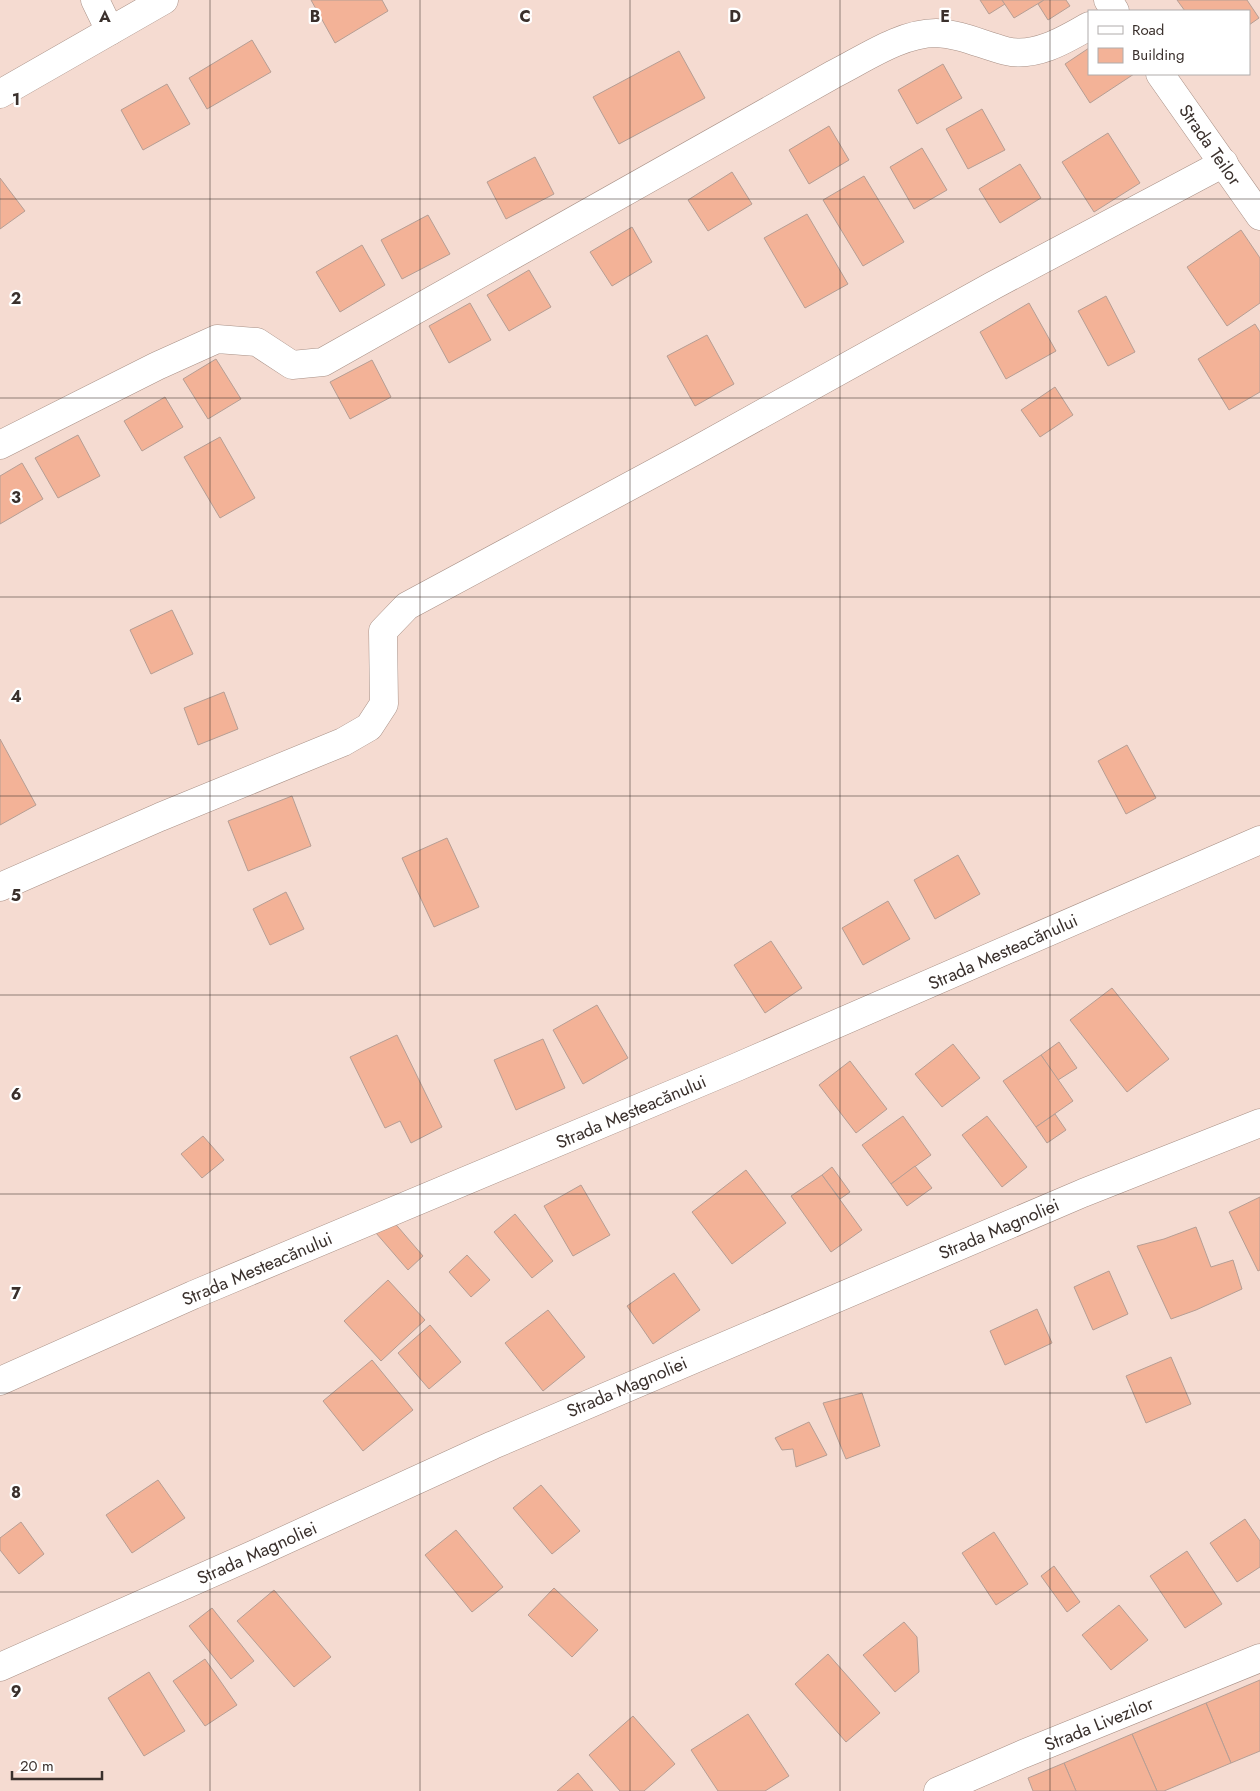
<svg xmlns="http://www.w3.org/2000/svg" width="1260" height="1791" font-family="Jost,sans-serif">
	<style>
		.building { fill: #f3b297; stroke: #b69e94 }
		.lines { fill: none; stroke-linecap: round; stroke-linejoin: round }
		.minor-casing { stroke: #a89086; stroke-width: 29 }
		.minor { stroke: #fff; stroke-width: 28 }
		.grid { fill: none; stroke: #3a302c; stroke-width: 1; stroke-opacity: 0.55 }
		.labels { text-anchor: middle; stroke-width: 4.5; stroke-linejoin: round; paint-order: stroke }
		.street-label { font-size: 18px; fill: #3a302c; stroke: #fff }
		.grid-label { font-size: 16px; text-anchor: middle; font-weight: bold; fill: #3a302c; stroke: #fff; stroke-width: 4.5; stroke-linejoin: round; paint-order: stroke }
	</style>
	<rect width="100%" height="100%" fill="#f5dbd1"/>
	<g class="building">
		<polygon points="311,0 382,0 388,11 335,43"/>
		<polygon points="980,0 1002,0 1005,4 989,14"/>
		<polygon points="1002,0 1044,0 1014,18"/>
		<polygon points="1044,0 1066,0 1070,6 1048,20 1038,4"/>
		<polygon points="1177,0 1247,0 1259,18 1249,25 1249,11 1185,11"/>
		<polygon points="252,40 271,72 207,109 189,78"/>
		<polygon points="1089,48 1089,74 1134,74 1090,103 1065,64"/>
		<polygon points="679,51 705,98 619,144 593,97"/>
		<polygon points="943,64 962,98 917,124 898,90"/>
		<polygon points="167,84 190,124 143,150 121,110"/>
		<polygon points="982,109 1005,150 968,169 946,129"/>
		<polygon points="829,126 849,160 809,184 789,150"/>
		<polygon points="1108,133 1140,183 1094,212 1062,162"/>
		<polygon points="922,148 947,190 914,209 890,167"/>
		<polygon points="535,157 554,194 506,219 487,182"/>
		<polygon points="1020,164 1041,198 1000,223 979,189"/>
		<polygon points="732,172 752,204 708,231 688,200"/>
		<polygon points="864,176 904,242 863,266 823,200"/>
		<polygon points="0,178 25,211 0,229"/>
		<polygon points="807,214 848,284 805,308 764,238"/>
		<polygon points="428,215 450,254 402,279 381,240"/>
		<polygon points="632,227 652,262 612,286 590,252"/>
		<polygon points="1241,230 1260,258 1260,303 1227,326 1187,267"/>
		<polygon points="362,245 385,285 340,312 316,272"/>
		<polygon points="529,270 551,307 509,331 487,295"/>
		<polygon points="1106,296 1135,352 1108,366 1078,311"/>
		<polygon points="470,303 491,340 449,363 429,326"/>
		<polygon points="1029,303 1056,351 1006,379 980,332"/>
		<polygon points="1255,324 1260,332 1260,392 1229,410 1198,359"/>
		<polygon points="707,335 734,384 695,406 667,356"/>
		<polygon points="216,359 241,399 208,419 183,379"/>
		<polygon points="372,360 391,397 350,419 330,382"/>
		<polygon points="1055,387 1073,415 1040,437 1021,410"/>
		<polygon points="165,397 183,427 142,451 124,421"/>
		<polygon points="78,435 100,476 58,498 35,458"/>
		<polygon points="220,437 255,498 220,518 184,457"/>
		<polygon points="22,463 43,499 0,524 0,476"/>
		<polygon points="172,610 193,654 151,674 130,630"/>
		<polygon points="224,692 238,729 198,745 184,708"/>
		<polygon points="0,739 36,805 0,825"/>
		<polygon points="1127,745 1156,798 1126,814 1098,761"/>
		<polygon points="292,796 311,846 248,871 228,821"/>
		<polygon points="447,838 479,907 434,927 402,858"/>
		<polygon points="958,855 980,894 935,919 914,880"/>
		<polygon points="286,892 304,929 270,945 253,909"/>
		<polygon points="888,901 910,939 863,965 842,928"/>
		<polygon points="771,941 802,988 765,1013 734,965"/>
		<polygon points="1112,988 1169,1059 1127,1092 1070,1020"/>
		<polygon points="597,1005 628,1058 583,1084 553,1030"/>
		<polygon points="397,1035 442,1127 411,1143 400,1121 385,1128 350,1057"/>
		<polygon points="543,1039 565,1088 516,1110 494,1060"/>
		<polygon points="1059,1042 1077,1068 1058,1080 1041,1055"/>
		<polygon points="953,1044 980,1078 942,1107 915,1074"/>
		<polygon points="1041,1055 1073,1101 1036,1127 1003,1081"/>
		<polygon points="850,1061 887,1109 856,1133 819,1085"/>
		<polygon points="1055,1114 1066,1130 1047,1143 1036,1127"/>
		<polygon points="903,1116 931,1155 891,1184 862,1145"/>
		<polygon points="987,1116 1027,1167 1002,1187 962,1135"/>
		<polygon points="203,1136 224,1160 202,1178 181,1154"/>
		<polygon points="915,1166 932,1188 907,1206 891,1184"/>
		<polygon points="832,1167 850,1192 840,1199 822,1175"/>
		<polygon points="746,1170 786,1223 732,1264 692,1212"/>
		<polygon points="822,1175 862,1230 831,1252 791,1196"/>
		<polygon points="581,1185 610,1235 573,1256 544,1206"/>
		<polygon points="1260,1197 1260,1270 1258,1271 1229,1212"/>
		<polygon points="515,1214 553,1261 532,1278 494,1232"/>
		<polygon points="392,1220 423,1256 408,1270 376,1233"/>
		<polygon points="1196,1227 1211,1267 1233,1260 1242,1289 1196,1310 1171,1319 1137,1246 1164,1239"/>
		<polygon points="467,1255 490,1280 471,1297 449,1272"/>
		<polygon points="1109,1271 1128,1314 1093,1330 1074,1287"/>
		<polygon points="674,1273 700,1310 653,1344 627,1306"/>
		<polygon points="388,1280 425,1320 381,1361 344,1321"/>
		<polygon points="1037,1309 1052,1343 1005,1365 990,1331"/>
		<polygon points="548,1310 585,1357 543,1391 505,1343"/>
		<polygon points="430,1325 461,1362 429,1389 398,1353"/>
		<polygon points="1171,1357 1191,1404 1146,1423 1126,1376"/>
		<polygon points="372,1360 413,1410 363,1451 323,1401"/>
		<polygon points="862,1393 880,1446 846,1459 823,1403"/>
		<polygon points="809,1422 827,1455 796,1467 793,1449 782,1450 775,1438"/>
		<polygon points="158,1480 185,1518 132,1553 106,1515"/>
		<polygon points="541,1485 580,1531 552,1554 513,1508"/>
		<polygon points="1245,1519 1260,1541 1260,1567 1237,1582 1210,1543"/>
		<polygon points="21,1522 44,1554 19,1574 0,1550 0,1538"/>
		<polygon points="456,1530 503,1587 472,1612 425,1555"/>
		<polygon points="994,1532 1028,1584 996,1605 962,1553"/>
		<polygon points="1187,1551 1222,1604 1185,1628 1150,1576"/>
		<polygon points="1054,1566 1080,1602 1067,1612 1041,1576"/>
		<polygon points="554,1588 598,1630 572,1657 528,1615"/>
		<polygon points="274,1590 331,1657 294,1687 237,1621"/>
		<polygon points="1119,1605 1148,1640 1111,1670 1082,1635"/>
		<polygon points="212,1608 254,1661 231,1679 189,1626"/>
		<polygon points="904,1622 917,1637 919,1672 895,1692 863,1655"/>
		<polygon points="828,1654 880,1713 846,1742 795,1684"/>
		<polygon points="205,1659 237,1705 205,1726 173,1681"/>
		<polygon points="149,1672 185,1731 144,1756 108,1698"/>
		<polygon points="1260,1680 1260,1751 1231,1763 1206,1703"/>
		<polygon points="1206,1703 1231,1763 1164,1791 1157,1791 1132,1734"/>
		<polygon points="748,1714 789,1776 765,1791 718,1791 691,1750"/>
		<polygon points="633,1716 675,1764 644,1791 620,1791 589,1755"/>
		<polygon points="1132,1734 1157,1791 1076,1791 1064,1763"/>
		<polygon points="1064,1763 1076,1791 1033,1791 1028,1778"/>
		<polygon points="578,1773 593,1791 557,1791"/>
	</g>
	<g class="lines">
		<g class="minor-casing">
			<g id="minor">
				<polyline points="95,0 110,31"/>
				<polyline points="1108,0 1115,11"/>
				<polyline points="1160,74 1260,216"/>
				<polyline points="0,94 164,0"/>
				<path d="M0 445 157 366 217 339 257 342 292 365 323 362 834 74C864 59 901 33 936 33 961 34 982 45 1006 51 1035 58 1065 40 1089 26"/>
				<polyline points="0,887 160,817 343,742 369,727 384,704 383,631 407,606 693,452 994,285 1224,163"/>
				<polyline points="0,1381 193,1295 737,1067 1260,840"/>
				<polyline points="0,1667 257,1553 493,1445 1083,1193 1260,1123"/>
				<polyline points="938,1791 1023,1754 1260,1658"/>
			</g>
		</g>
		<use href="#minor" class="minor"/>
	</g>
	<path class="grid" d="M210 0V1791M420 0V1791M630 0V1791M840 0V1791M1050 0V1791M0 199H1260M0 398H1260M0 597H1260M0 796H1260M0 995H1260M0 1194H1260M0 1393H1260M0 1592H1260"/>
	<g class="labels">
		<g class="street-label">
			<text transform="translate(1210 145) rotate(55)" y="6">Strada Teilor</text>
			<text transform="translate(1003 952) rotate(-24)" y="6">Strada Mesteacănului</text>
			<text transform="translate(631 1112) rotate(-23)" y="6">Strada Mesteacănului</text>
			<text transform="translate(999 1229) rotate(-23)" y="6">Strada Magnoliei</text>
			<text transform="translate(257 1269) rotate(-23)" y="6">Strada Mesteacănului</text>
			<text transform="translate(627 1387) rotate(-23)" y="6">Strada Magnoliei</text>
			<text transform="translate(257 1553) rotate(-24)" y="6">Strada Magnoliei</text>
			<text transform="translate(1099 1724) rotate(-22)" y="6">Strada Livezilor</text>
		</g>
	</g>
	<g class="grid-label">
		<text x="105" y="22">A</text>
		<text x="315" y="22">B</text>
		<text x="525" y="22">C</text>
		<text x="735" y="22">D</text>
		<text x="945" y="22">E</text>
		<text x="16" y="105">1</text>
		<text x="16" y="304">2</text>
		<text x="16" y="503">3</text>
		<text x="16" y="702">4</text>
		<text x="16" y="901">5</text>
		<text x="16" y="1100">6</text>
		<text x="16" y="1299">7</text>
		<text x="16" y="1498">8</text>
		<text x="16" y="1697">9</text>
	</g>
	<rect x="1088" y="10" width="162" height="65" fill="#ffffff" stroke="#b0acab"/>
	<rect x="1098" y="26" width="25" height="8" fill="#ffffff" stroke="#b0acab"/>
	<text x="1132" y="35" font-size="15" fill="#3a302c">Road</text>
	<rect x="1098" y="48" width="25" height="15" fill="#f3b297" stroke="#b0acab"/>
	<text x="1132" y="60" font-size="15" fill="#3a302c">Building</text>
	<path d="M12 1771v8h90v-8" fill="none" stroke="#3a302c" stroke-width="2.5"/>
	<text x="20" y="1771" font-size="15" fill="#3a302c" stroke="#ffffff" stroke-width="4" paint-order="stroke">20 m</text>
</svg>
